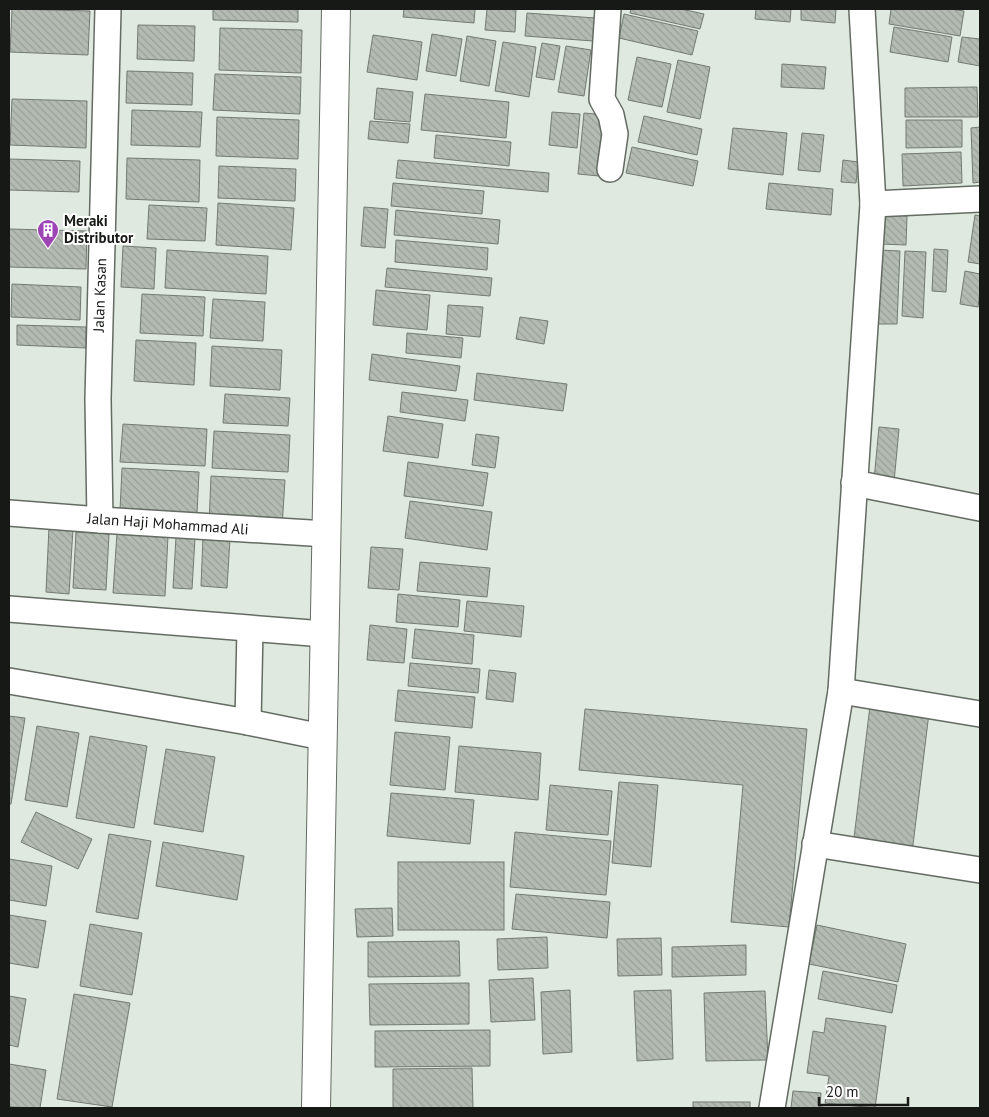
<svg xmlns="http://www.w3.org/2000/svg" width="989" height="1117" font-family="'PT Sans',sans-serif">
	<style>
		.building { fill: url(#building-back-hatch); stroke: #737a73 }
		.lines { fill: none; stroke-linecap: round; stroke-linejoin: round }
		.minor-casing { stroke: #646b63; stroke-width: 28 }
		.tertiary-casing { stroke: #646b63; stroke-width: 30 }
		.minor { stroke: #fff; stroke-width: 25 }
		.tertiary { stroke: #fff; stroke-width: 28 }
		.labels { text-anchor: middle; stroke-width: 4; stroke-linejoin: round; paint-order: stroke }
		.poi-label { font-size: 15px; font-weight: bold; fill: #161916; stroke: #fff; text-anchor: start }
		.street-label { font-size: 15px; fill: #161916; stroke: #fff }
	</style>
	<defs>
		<pattern id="building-back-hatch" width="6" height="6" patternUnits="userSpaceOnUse" patternTransform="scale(1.25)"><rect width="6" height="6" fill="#b3bbb3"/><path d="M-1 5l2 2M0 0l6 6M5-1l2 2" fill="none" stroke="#99a099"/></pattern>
	</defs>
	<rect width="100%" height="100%" fill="#e0e9e0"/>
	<g class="building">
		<polygon points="12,9 90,11 88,55 10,52"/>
		<polygon points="213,9 298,9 298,22 213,20"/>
		<polygon points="404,9 475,9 474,23 403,17"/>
		<polygon points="487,9 516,9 515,32 485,30"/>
		<polygon points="631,9 681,9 704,14 700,29 630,13"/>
		<polygon points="756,9 791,9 790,22 755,19"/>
		<polygon points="801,9 836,9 835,23 801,20"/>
		<polygon points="891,9 951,9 964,11 960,36 889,24"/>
		<polygon points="527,13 595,18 593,41 525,36"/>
		<polygon points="624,14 698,31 692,55 619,38"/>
		<polygon points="138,25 195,26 194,61 137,59"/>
		<polygon points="894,27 952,37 948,62 890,52"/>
		<polygon points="220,28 302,30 301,73 219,70"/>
		<polygon points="432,34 462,39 456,76 426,71"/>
		<polygon points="373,35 422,42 417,80 367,72"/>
		<polygon points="467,36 496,41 489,86 460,81"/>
		<polygon points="962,37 980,39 980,66 958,62"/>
		<polygon points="503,42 536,47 529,97 495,91"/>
		<polygon points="542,43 560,46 554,80 536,77"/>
		<polygon points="566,46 591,50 584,96 558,92"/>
		<polygon points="637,57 671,64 662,107 628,100"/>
		<polygon points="678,60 710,67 700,119 667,112"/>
		<polygon points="782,64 826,67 824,89 781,87"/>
		<polygon points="127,71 193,73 192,105 126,103"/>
		<polygon points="215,74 301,77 300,114 213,110"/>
		<polygon points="977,87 978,117 905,117 905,88"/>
		<polygon points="377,88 413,92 410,122 374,119"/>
		<polygon points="425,94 509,102 506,138 421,130"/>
		<polygon points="12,99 87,101 86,148 10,145"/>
		<polygon points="132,110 202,112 200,147 131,145"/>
		<polygon points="552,112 580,114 577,148 549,145"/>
		<polygon points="584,113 605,115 599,176 578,174"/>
		<polygon points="644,116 702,129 697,155 638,142"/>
		<polygon points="217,117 299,120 298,159 216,156"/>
		<polygon points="906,120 962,120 962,147 906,148"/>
		<polygon points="370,121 410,124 408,143 368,139"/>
		<polygon points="980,127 980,182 973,183 971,128"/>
		<polygon points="733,128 787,133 783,175 728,169"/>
		<polygon points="802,133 824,135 820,172 798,170"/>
		<polygon points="436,135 511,142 509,166 434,158"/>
		<polygon points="632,147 698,161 693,186 626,173"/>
		<polygon points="961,152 962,183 903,186 902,154"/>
		<polygon points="127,158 200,160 199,202 126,199"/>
		<polygon points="9,159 80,161 79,192 9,190"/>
		<polygon points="398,160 549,173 548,192 396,178"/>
		<polygon points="843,160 858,162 856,183 841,182"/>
		<polygon points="219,166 296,169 295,201 218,198"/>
		<polygon points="393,183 484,191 482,214 391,206"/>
		<polygon points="769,183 833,189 831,215 766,209"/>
		<polygon points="218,203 294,208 291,250 216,245"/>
		<polygon points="149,205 207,208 205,241 147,239"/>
		<polygon points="364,207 388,209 385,248 361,246"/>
		<polygon points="396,210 500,220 498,244 394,235"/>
		<polygon points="883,214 907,216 906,245 881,244"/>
		<polygon points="975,215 980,216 980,264 968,262"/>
		<polygon points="9,229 87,231 86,269 9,267"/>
		<polygon points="396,240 488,248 487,270 395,262"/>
		<polygon points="123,246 156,248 154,289 121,287"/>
		<polygon points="934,249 948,250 946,292 932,291"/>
		<polygon points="167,250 268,256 266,294 165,288"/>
		<polygon points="879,250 900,251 897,324 875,324"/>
		<polygon points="905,251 926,252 923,318 902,316"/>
		<polygon points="387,268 492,278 490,296 385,287"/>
		<polygon points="965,271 980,274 980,291 978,307 960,304"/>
		<polygon points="12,284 81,287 80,320 11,317"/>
		<polygon points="376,290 430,295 427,330 373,325"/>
		<polygon points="142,294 205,297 203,336 140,333"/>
		<polygon points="213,299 265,302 263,341 210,338"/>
		<polygon points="448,305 483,307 480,337 446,334"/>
		<polygon points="520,317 548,321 544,344 516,339"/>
		<polygon points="17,325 86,327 86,348 17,345"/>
		<polygon points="407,333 463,338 461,358 406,353"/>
		<polygon points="136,340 196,343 194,385 134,381"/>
		<polygon points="212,346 282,350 280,390 210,386"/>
		<polygon points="372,354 460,366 456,391 369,380"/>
		<polygon points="477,373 567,384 563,411 474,400"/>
		<polygon points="402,392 468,400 465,421 400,412"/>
		<polygon points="225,394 290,398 288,426 223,423"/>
		<polygon points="388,416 443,424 438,458 383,451"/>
		<polygon points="123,424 207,429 205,466 120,462"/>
		<polygon points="879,427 899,429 894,482 874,480"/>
		<polygon points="214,431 290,435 288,472 212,468"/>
		<polygon points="476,434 499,437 495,468 472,465"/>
		<polygon points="408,462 488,473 483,506 404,496"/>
		<polygon points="122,468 199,472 197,514 120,510"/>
		<polygon points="211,476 285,480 282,528 209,524"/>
		<polygon points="410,501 492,512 487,550 405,538"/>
		<polygon points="49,527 73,529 69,594 46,592"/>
		<polygon points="76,532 109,534 106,590 73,588"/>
		<polygon points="117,533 168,536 165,596 113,593"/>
		<polygon points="176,537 195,538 192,589 173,588"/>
		<polygon points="203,537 230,539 227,588 201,586"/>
		<polygon points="371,547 403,549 399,590 368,588"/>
		<polygon points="420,562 490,568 487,597 417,591"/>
		<polygon points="398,594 460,600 458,627 396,622"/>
		<polygon points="467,601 524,606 521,637 464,631"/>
		<polygon points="370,625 407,629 404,663 367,660"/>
		<polygon points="415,629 474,635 472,664 412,658"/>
		<polygon points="410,663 480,669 478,693 408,686"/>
		<polygon points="489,670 516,673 513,702 486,699"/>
		<polygon points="398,690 475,697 472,728 395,721"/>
		<polygon points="870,706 929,713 912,853 853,846"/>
		<polygon points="585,709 807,729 789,927 731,922 743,785 579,770"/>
		<polygon points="9,716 25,718 11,804 9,804"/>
		<polygon points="37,726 79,733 67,807 25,800"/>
		<polygon points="395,732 450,737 445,790 390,785"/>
		<polygon points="90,736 147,746 134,828 76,818"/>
		<polygon points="459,746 541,753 538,800 455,792"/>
		<polygon points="166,749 215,757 203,832 154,824"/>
		<polygon points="619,782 658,785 651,867 612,863"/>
		<polygon points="550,785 612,791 608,835 546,830"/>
		<polygon points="391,793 474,800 470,844 387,836"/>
		<polygon points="36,812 92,839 78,869 21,842"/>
		<polygon points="515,832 611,841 606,895 510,887"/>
		<polygon points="109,834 151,841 138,919 96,912"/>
		<polygon points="163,842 244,856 237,900 156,886"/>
		<polygon points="9,859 52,866 46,906 9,900"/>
		<rect x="398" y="862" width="106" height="68"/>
		<polygon points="516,894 610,902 607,938 512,929"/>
		<polygon points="392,908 393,936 357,937 355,909"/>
		<polygon points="9,915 46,921 38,968 9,963"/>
		<polygon points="90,924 142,933 132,995 80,986"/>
		<polygon points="817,925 906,944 898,982 809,964"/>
		<polygon points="547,937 548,968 498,970 497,939"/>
		<polygon points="661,938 662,975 618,976 617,939"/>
		<polygon points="459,941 460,976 368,977 368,942"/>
		<polygon points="746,945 746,975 672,977 672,947"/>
		<polygon points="823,971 897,985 892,1013 818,999"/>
		<polygon points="533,978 535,1020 491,1022 489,980"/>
		<polygon points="469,983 469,1024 370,1025 369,984"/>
		<polygon points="570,990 572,1052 543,1054 541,992"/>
		<polygon points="671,990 673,1059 637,1061 634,991"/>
		<polygon points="765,991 768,1060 706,1061 704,993"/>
		<polygon points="74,994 130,1003 112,1107 57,1099"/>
		<polygon points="9,996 26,999 18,1047 9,1045"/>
		<polygon points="826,1018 886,1026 875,1108 825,1103 829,1076 807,1073 813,1031 824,1033"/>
		<polygon points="490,1030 490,1066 375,1067 375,1031"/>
		<polygon points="9,1064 46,1070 40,1108 9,1107"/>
		<polygon points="472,1068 473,1108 393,1108 393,1069"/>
		<polygon points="793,1091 821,1093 820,1107 830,1108 791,1108"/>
		<rect x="693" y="1102" width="57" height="6"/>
	</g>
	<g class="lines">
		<g class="minor-casing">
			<g id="minor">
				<polyline points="608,9 602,99 611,115 615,134 610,169"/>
				<polyline points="873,204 980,199"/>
				<polyline points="854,483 980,508"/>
				<polyline points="9,513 100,520 327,534"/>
				<polyline points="100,520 98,399 108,9"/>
				<polyline points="9,609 324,634"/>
				<polyline points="9,681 248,722 322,737"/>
				<polyline points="841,691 980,714"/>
				<polyline points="248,722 250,629"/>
				<polyline points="815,844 980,870"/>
				<polyline points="772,1108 841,691 873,204 862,9"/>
			</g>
		</g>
		<g class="tertiary-casing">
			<polyline id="tertiary" points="316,1108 336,9"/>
		</g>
		<use href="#minor" class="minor"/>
		<use href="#tertiary" class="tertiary"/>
	</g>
	<defs>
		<g id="building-pin" transform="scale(1.125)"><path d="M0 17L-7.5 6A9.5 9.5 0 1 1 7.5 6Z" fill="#9d45b2" stroke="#fff"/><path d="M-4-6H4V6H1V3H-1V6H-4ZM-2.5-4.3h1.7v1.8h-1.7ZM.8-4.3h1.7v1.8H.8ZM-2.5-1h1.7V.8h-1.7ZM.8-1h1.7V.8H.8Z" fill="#fff"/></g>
	</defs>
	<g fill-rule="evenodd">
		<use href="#building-pin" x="48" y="230"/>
	</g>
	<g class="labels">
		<g class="poi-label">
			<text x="64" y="226">Meraki<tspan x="64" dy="17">Distributor</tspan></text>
		</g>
		<g class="street-label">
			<text transform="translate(100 295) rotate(-88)" y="5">Jalan Kasan</text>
			<text transform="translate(168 524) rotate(4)" y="5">Jalan Haji Mohammad Ali</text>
		</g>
	</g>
	<rect width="989" height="1117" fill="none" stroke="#161916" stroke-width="20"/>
	<path d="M819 1097v8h89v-8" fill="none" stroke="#161916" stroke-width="2.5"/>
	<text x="826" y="1097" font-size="15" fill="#161916" stroke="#ffffff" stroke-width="4" paint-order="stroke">20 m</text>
</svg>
